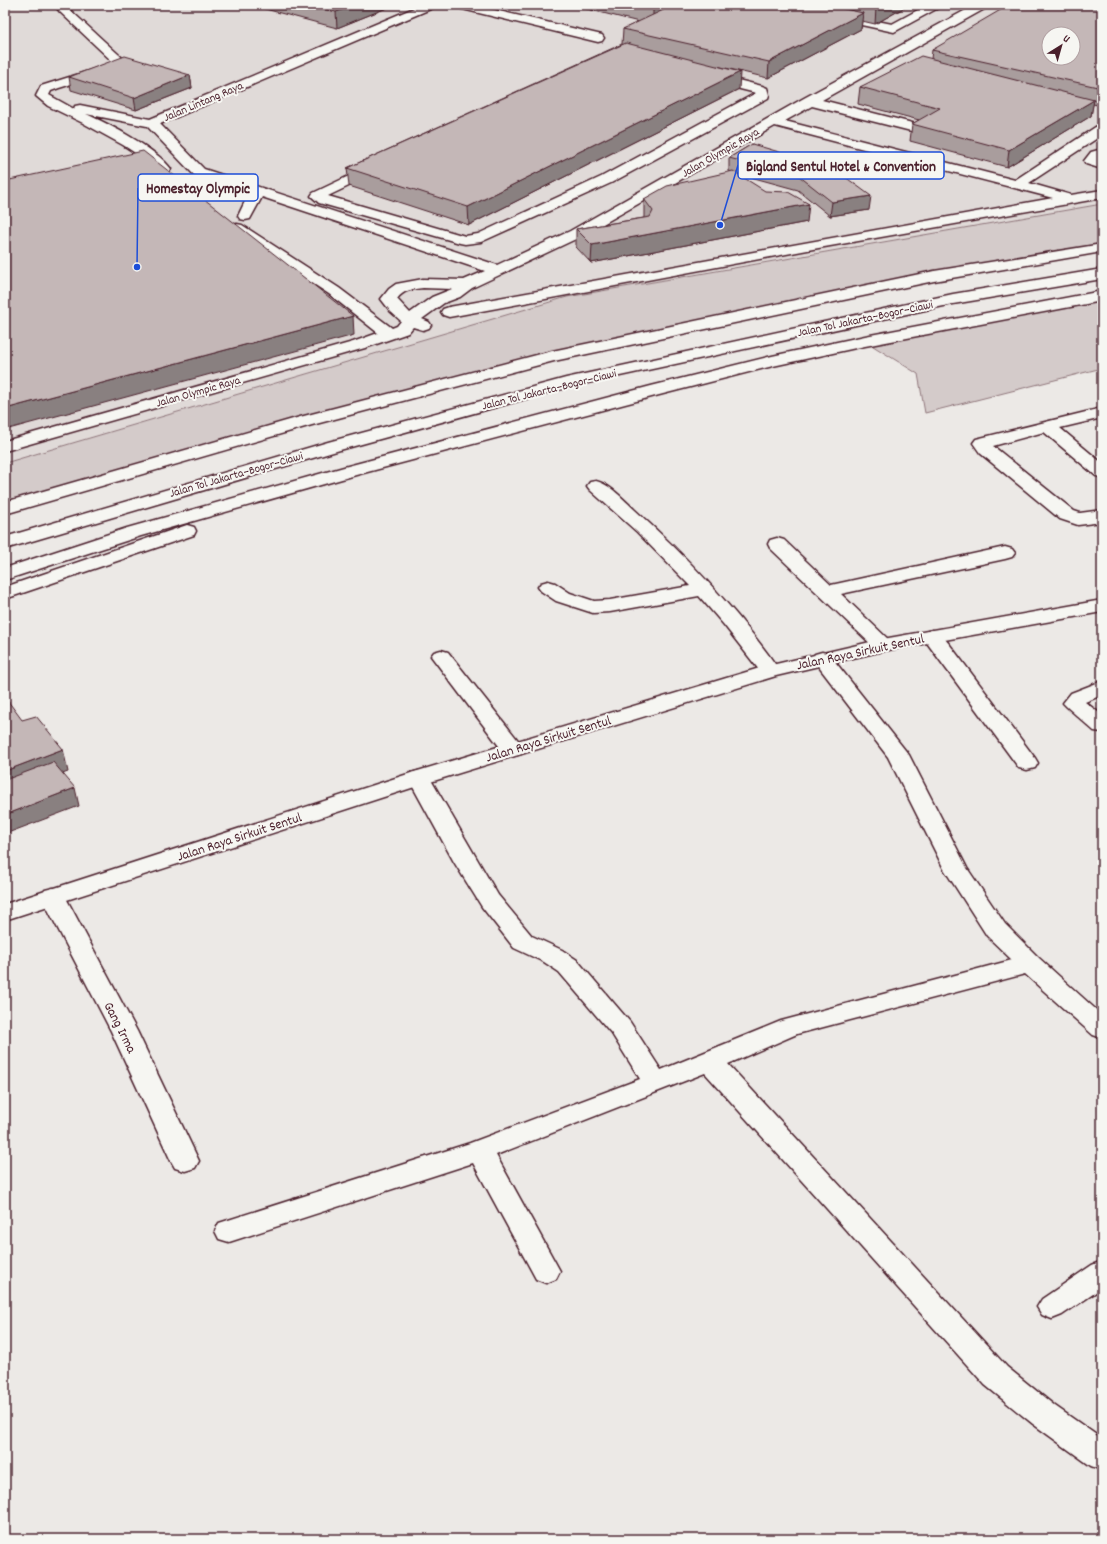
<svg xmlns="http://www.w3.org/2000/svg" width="1107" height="1544" font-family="Dekko,sans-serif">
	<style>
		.built { fill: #e0dad8; fill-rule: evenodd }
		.green { fill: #d4cbca; stroke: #8f757a }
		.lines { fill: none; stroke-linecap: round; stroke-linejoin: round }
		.minor-casing { stroke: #4a1f2b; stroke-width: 3 }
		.major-casing { stroke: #4a1f2b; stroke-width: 3 }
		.highway-casing { stroke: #4a1f2b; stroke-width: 3 }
		.minor { fill: #f6f6f2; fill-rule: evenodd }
		.major { fill: #f6f6f2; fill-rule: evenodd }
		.highway { fill: #f6f6f2; fill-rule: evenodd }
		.wall { fill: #a99d9d; stroke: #4a1f2b }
		.shaded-wall { fill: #898080; stroke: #4a1f2b }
		.building { fill: #c4b7b7; stroke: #4a1f2b; fill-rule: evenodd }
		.labels { text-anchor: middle; stroke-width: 4; stroke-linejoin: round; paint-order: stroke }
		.far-street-label { font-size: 12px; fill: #4a1f2b; stroke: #f6f6f2 }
		.street-label { font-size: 14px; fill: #4a1f2b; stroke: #f6f6f2 }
		.leader { fill: none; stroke: #1d4ed8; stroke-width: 1.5 }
		.callout-dot { fill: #1d4ed8; stroke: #f6f6f2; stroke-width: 1.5 }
		.callout { fill: #f6f6f2; stroke: #1d4ed8; stroke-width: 1.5 }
		.callout-label { font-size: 15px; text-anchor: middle; font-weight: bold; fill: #4a1f2b }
	</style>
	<rect width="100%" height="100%" fill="#ece9e6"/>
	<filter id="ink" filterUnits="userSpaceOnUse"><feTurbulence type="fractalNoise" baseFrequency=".025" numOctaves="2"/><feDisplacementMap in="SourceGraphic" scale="8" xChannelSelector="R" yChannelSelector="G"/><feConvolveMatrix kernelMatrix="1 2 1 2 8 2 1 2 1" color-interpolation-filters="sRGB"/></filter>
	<g filter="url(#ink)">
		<path class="built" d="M5 5H1102V204L567 297 5 463ZM1049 34H1073V58H1049Z"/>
		<g class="green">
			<polygon points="1102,204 1102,248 934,276 552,356 5,508 5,463 567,297"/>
			<polygon points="1102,296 1102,368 925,413 918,374 865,341"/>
		</g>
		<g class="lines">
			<g class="minor-casing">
				<g id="minor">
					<path d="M58 5H71L68 8 129 64 127 67 59 88 51 91 49 95 74 109 75 106 80 105 150 119 421 5H437L435 7 160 124 204 169 497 265 570 231 804 98 975 5H990L988 7 822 100 924 126 926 129 924 132 919 133 812 106 785 121 1015 180 1097 126 1102 125V135L1029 183 1071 195 1102 190V198L813 249 449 317 443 315 441 312 443 309 449 307 1053 198 775 126 580 237 472 288 460 297 444 303 422 319 429 322 431 325 429 328 423 330 413 327 408 333 365 348 5 451V441L353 342 378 333 329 294 232 231 230 228 232 225 237 224 242 225 339 288 392 328 397 326 401 321 391 312 381 299 389 289 396 284 423 279 464 280 485 271 262 197 250 219 245 220 240 219 238 216 249 193 194 175 147 126 86 114C109 124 157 149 171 169L169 172 164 173 159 172 143 158 123 145 83 123 48 106 36 96 41 86 114 63 60 12 56 7ZM423 288 452 289 432 297 410 313 397 299C403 290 413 289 423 288Z"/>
					<polygon points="452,5 473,5 602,35 604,38 602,41 598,42 454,7"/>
					<polygon points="776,5 799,5 892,24 927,5 942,5 940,7 894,32 782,8 778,7"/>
					<path d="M612 51H621L762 86 767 88 769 95 768 98 611 183 481 242 465 244 460 243 319 203 311 196 313 193ZM614 59H621L756 93 601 177 478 234 465 236 328 196Z"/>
					<polygon points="1102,149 1102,157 1100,159 1102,160 1102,169 1086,164 1084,161 1091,152"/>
					<polygon points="1102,408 1102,418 1060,428 1102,463 1102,477 1096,476 1044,432 993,446 1074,511 1080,513 1102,510 1102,522 1078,525 1060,519 980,453 973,443 976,439"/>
					<path d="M596 481C610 484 624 500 635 510 688 558 739 612 780 671L777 675 770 677 763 675 724 625 699 596 610 612 593 613 556 601 541 591 538 587 541 583 548 581 555 583 570 593 594 601 610 600 690 586 637 532 590 490 587 486 590 482Z"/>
					<polygon points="777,538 784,540 831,585 1005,547 1012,549 1015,553 1012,557 1005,559 841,594 890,641 893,645 890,649 883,651 876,649 770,548 768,544 770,540"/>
					<polygon points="932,630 939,632 950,645 1035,758 1038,763 1035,768 1027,770 1019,768 922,636 925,632"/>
					<polygon points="441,650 448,652 521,744 524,749 521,754 513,756 505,754 431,656 434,652"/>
					<polygon points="822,652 829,654 909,755 967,868 1005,924 1039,958 1102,1015 1102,1038 1093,1035 1025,974 797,1034 728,1064 1007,1367 1055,1406 1102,1439 1102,1470 1091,1466 1033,1424 985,1385 705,1073 496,1155 560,1271 556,1279 546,1283 536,1279 473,1163 229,1242 219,1239 215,1231 219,1223 470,1143 640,1079 612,1034 559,972 544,962 514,948 482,907 454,862 408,778 411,773 419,771 427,773 498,895 532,936 562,950 577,960 630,1022 661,1070 781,1021 1012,960 987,936 944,869 888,757 812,658 815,654"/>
					<polygon points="1102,681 1102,695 1085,702 1102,715 1102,732 1094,731 1067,707 1063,703 1071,693"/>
					<polygon points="53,888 61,890 65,896 137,1031 199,1161 195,1168 185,1171 175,1168 171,1161 111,1031 41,896 45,890"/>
					<polygon points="1102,1261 1102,1288 1062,1315 1052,1319 1042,1315 1037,1307 1042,1299 1092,1265"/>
				</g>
			</g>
			<g class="major-casing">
				<polygon id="major" points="1102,600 1102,612 883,651 776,676 427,783 5,920 5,904 411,773 763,667 883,639"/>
			</g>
			<g class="highway-casing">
				<g id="highway">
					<polygon points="1102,244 1102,252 934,281 554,361 312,425 5,514 5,502 300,417 552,351 934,271"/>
					<polygon points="1102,269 1102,279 953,304 569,387 340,450 5,549 5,537 328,442 566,378 953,294"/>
					<polygon points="1102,291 1102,301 865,346 773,366 663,394 356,475 141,536 5,580 5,568 127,528 344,467 651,386 772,356 865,336"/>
					<polygon points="187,525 194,527 196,531 194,535 5,599 5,587"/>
				</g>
			</g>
			<use href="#minor" class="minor"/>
			<use href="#major" class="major"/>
			<use href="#highway" class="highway"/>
		</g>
		<g class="wall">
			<polygon points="250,5 394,5 337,28"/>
			<polygon points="571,5 909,5 875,24 862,21 861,29 768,78 717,66 739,89 469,225 349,186 347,168 622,44 623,29 639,22"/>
			<polygon points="1102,5 1102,106 1093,104 1091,116 1007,167 910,141 912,124 919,120 858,104 860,87 931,59 932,50"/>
			<polygon points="190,75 192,88 136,110 71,90 69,77"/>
			<polygon points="752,144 869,210 830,216 798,190 736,173 807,222 591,263 576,247 576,229 644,218 644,199 731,172 729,171 729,158"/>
		</g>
		<g class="shaded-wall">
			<polygon points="354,5 394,5 337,28 336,12"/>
			<polygon points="663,5 696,5 653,25 653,9"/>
			<polygon points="882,5 909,5 875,24 876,8"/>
			<polygon points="863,13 861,29 768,78 769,62"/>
			<polygon points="740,72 739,89 469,225 468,207"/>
			<polygon points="190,75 192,88 136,110 134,98"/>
			<polygon points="1094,100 1091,116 1007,167 1009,150"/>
			<polygon points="871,196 869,210 830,216 832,202"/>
			<polygon points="809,204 807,222 591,263 592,245"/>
			<polygon points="353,316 354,335 5,430 5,409"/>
			<polygon points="63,749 68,772 5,795 5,771"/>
			<polygon points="75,788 79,806 5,834 5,815"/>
		</g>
		<g class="building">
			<polygon points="308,5 354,5 336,12"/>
			<polygon points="635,5 663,5 653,9"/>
			<polygon points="674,5 826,5 863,13 769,62 623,29"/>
			<polygon points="862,5 882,5 876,8"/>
			<path d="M1009 5H1102V88L932 50ZM1049 34H1073V58H1049Z"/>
			<polygon points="626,43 740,72 468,207 347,168"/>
			<polygon points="125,56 190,75 134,98 69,77"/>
			<polygon points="921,56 1094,100 1009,150 912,124 940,108 860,87"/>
			<polygon points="752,144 833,168 871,196 832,202 799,176 729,158"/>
			<polygon points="143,151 353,316 5,409 5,181"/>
			<polygon points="733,171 765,191 788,192 809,204 592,245 576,229 650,217 653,211 644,199 667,186"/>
			<polygon points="5,697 22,720 36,716 63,749 5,771"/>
			<polygon points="53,762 75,788 5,815 5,780"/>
		</g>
	</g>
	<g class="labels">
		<g class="far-street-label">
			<text transform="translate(203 101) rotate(-23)" y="4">Jalan Lintang Raya</text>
			<text transform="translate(720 152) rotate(-30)" y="4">Jalan Olympic Raya</text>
			<text transform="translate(865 318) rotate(-12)" y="4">Jalan Tol Jakarta–Bogor–Ciawi</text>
			<text transform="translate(549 389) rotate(-14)" y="4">Jalan Tol Jakarta–Bogor–Ciawi</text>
			<text transform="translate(198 391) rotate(-16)" y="4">Jalan Olympic Raya</text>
			<text transform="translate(236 474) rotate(-16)" y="4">Jalan Tol Jakarta–Bogor–Ciawi</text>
		</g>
		<g class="street-label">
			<text transform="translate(860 651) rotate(-12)" y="5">Jalan Raya Sirkuit Sentul</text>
			<text transform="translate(548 738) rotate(-17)" y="5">Jalan Raya Sirkuit Sentul</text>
			<text transform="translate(239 836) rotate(-18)" y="5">Jalan Raya Sirkuit Sentul</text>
			<text transform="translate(121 1027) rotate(63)" y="5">Gang Irma</text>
		</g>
	</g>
	<path class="leader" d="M720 225L738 165M137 267L138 188"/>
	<g class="callout-dot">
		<circle cx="720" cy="225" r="4"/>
		<circle cx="137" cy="267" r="4"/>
	</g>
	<g class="callout">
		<rect x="738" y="152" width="206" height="27" rx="4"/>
		<rect x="138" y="174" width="120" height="27" rx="4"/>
	</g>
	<g class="callout-label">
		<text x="841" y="171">Bigland Sentul Hotel &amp; Convention</text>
		<text x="198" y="193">Homestay Olympic</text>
	</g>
	<rect width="1107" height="1544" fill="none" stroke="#f6f6f2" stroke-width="20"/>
	<rect x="10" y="10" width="1087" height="1524" fill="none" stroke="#4a1f2b" stroke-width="1.5" filter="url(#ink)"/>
	<g transform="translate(1061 46) rotate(37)"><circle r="19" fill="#f6f6f2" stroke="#b1a0a2"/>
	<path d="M0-3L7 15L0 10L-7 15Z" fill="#4a1f2b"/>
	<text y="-6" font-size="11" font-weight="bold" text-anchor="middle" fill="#4a1f2b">U</text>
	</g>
</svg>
